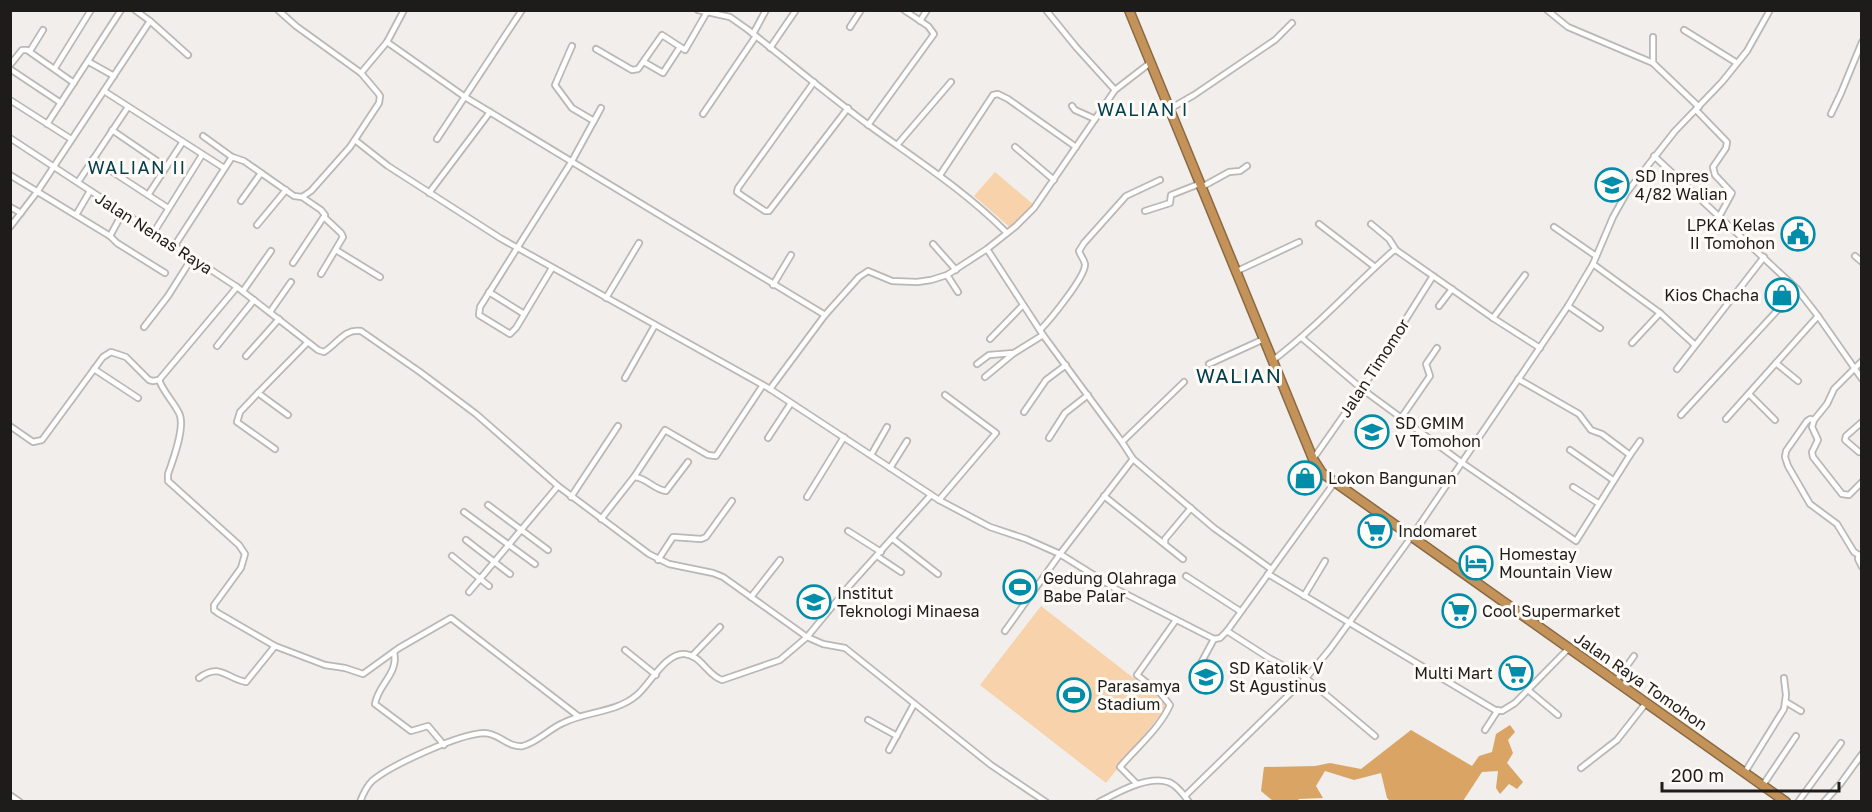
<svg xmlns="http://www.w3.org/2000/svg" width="1872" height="812" font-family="'Golos Text',sans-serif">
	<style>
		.green { fill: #f7d2ab }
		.water { fill: #daa465 }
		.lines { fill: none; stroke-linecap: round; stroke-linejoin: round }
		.street-casing { stroke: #bab7b4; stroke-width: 8 }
		.highway-casing { stroke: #8a6944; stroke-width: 11 }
		.street { stroke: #fff; stroke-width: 4.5 }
		.highway { stroke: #c4935a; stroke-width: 8 }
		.labels { text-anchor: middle; stroke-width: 6; stroke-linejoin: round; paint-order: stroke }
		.poi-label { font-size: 16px; fill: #1d1c1b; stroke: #fffcf8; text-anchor: start }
		.street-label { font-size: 16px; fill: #1d1c1b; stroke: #fffcf8 }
		.neighbourhood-label { font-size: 18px; letter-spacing: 1.5px; fill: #05404e; stroke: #fffcf8 }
		.quarter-label { font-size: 20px; letter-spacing: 1.5px; fill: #05404e; stroke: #fffcf8 }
	</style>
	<rect width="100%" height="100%" fill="#f1eeeb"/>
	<g class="green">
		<polygon points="995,172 1034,205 1012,229 974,196"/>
		<polygon points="1041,606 1168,705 1106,783 980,685"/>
	</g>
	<polygon class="water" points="1510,725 1515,732 1508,740 1513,753 1507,763 1523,782 1517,789 1509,784 1500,794 1496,788 1498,771 1482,772 1463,801 1390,801 1387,798 1381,773 1354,780 1325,771 1316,786 1323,798 1299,799 1297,801 1273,801 1261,791 1264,767 1315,766 1330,763 1361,769 1411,730 1472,766 1479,756 1492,752 1496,734"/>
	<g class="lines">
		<g class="street-casing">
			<g id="street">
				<polyline points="135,10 150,21 188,55"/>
				<polyline points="278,10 296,26 361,73"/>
				<path d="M698 10 730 17 747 29C788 61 828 95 870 126 918 161 964 190 1007 233"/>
				<polyline points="1046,10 1076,47 1115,90"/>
				<polyline points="1547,10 1568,27 1653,63"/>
				<polyline points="920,21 927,10"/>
				<polyline points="850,27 861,10"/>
				<polyline points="1684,30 1737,63"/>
				<polyline points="753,34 766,10"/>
				<polyline points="1653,37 1653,63 1699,107"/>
				<polyline points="387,42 465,97 825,315 859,277 868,271 892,281 917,282 931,280 947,275 987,249 1016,226 1034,208 1115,90 1150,63"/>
				<polyline points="572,46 555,85 572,108 594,121"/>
				<polyline points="770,48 796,10"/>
				<polyline points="596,49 632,70 638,69 662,35 685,50 707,12"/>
				<polyline points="30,51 43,30"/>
				<polyline points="89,62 114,76"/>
				<polyline points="644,62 663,73 680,47"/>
				<polyline points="10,65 22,50 27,50 74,83"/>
				<polyline points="55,68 91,10"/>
				<polyline points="10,69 61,103"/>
				<polyline points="814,82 738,188 737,192 741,195 765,211 769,211 848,108"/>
				<polyline points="104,91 224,168"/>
				<polyline points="10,100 71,139"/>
				<polyline points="1072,106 1075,110 1095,119"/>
				<polyline points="1168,110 1194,95 1275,40 1292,23"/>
				<polyline points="1696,110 1727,142 1726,148 1713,167 1715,175 1732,193 1719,217"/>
				<polyline points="703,114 756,36"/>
				<polyline points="1831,114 1841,93 1862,42"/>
				<polyline points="47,124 121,10"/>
				<polyline points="868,125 934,34 928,26 904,10"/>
				<polyline points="112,130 166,167"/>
				<polyline points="203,136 232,157"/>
				<path d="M10 138 237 287 318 350 324 352C337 344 345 328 361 331L420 372 476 414 558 486 649 554 669 564 713 573 723 577 807 637 823 644 845 648 991 765 1046 802"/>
				<polyline points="437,139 522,10"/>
				<polyline points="355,140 388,166 500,238 770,389 939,500 990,527 1026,539 1060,554 1116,589 1214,639 1220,638 1227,631 1334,483"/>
				<polyline points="897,145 951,82"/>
				<polyline points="1015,147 1054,180"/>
				<polyline points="1654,156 1797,289 1818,316 1862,379"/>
				<polyline points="93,159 168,208"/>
				<polyline points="10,175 110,236 117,243 165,273"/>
				<polyline points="940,175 993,95 998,94 1008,99 1076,147"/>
				<polyline points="78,182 128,107"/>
				<polyline points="1200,188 1229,172 1240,171 1247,166"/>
				<polyline points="429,193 490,112"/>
				<polyline points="148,195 182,143"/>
				<polyline points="241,201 261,173"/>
				<polyline points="10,207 21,213"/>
				<polyline points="1145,211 1170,203 1171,195 1199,184"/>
				<polyline points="76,215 90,191"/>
				<polyline points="1319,224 1375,267"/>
				<polyline points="1371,224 1389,239 1396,250"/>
				<polyline points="257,225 286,190"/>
				<polyline points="10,227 37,192 150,21"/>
				<polyline points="1554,227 1596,256"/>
				<polyline points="154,232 202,155"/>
				<polyline points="110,236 123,212"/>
				<polyline points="933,244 956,270"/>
				<polyline points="175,245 232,157 244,161 294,196 302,197 311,191 350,147 379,103 380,96 378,93 361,73 387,42 404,10"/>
				<polyline points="987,249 1043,335 1122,442 1133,459 1214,528 1271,569"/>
				<polyline points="336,250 380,277"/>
				<polyline points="1855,256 1862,262"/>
				<polyline points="293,263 325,215 321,210 302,197"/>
				<polyline points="1593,264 1660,313 1632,343"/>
				<polyline points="552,268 516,328 510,334 479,315 480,307 572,161 601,108"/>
				<polyline points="1235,272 1299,242"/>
				<polyline points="321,274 343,237 341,233 324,217"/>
				<polyline points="947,275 958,292"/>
				<polyline points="773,285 791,255"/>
				<polyline points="243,291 271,251"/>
				<polyline points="489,292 524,314"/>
				<polyline points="606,298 639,243"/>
				<polyline points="1439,306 1452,289"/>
				<polyline points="1568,306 1600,328"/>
				<polyline points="270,312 291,282"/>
				<polyline points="1660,313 1695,345"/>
				<polyline points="1493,318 1525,275"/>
				<polyline points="144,327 168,296 192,258"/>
				<path d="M1040 330C1050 320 1086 276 1085 264 1084 259 1080 255 1079 251L1084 243 1126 196 1160 180"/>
				<polyline points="1302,338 1362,389 1461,462 1576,541 1630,455 1602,434 1591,430 1579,414 1518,379"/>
				<polyline points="990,339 1023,305"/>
				<polyline points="217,346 254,300"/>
				<polyline points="246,356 279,319"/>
				<path d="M1272 361C1316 328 1352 287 1393 251L1396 250 1493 318 1540 348"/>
				<polyline points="1862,361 1834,389 1827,404 1814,420 1812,427 1818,440 1812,452 1813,457 1842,494 1849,495 1862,482"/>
				<polyline points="1776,363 1798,381"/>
				<polyline points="977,364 989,355 1014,353 1043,335"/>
				<polyline points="1209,364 1264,339"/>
				<polyline points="94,369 138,398"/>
				<polyline points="1677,369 1764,257"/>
				<polyline points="985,377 1014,353"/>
				<polyline points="625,378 655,325"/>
				<path d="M159 380C164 393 173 401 179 413 186 426 173 460 168 474V481L239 545 245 554 241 568 214 605V610L218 613 275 646 325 665 345 668 363 674 399 648 451 618 578 716"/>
				<polyline points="770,389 825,315"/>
				<polyline points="258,393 240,412 237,422 275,449"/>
				<polyline points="1749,394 1775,420"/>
				<polyline points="1024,412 1046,380 1066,365"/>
				<polyline points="288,415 258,393 307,343"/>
				<polyline points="1681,415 1797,289"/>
				<polyline points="1401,418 1430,376 1426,364 1437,348"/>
				<polyline points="1726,419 1818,316"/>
				<polyline points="1814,420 1810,419 1807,421 1786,451 1785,457 1788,466 1810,504 1837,524 1854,552 1859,555"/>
				<polyline points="10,426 33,442 42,440 103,357 111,352 126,357 149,380 153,381 159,380 237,287"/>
				<polyline points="768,438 791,403"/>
				<polyline points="1049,438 1065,413 1088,395"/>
				<polyline points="1122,442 1184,382"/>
				<polyline points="1570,450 1613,480"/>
				<polyline points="1859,452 1845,440 1846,436 1862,422"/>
				<polyline points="871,455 887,427"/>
				<polyline points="1630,455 1640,441"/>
				<polyline points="1313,459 1362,389 1433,276"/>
				<polyline points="890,468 907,441"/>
				<polyline points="634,477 665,430 708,455 716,456 763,385"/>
				<polyline points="1573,487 1598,503"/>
				<polyline points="1104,496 1183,559"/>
				<polyline points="571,497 618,426"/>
				<polyline points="807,497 844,437"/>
				<polyline points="939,500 996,433 945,395"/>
				<polyline points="488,505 548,550"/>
				<polyline points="464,512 535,564"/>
				<path d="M601 519 634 477C646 477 654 490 666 491L688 462"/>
				<polyline points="848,531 881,552"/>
				<polyline points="893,539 938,574"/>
				<polyline points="466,540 510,574"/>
				<polyline points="1165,544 1165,539 1191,508"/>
				<polyline points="1859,555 1858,559 1862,567"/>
				<polyline points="452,556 489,586"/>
				<polyline points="877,556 901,572"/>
				<polyline points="658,560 673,537 701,539 706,537 732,501"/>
				<polyline points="1268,574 1495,710 1502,711 1515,703 1569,648"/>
				<polyline points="1186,576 1240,611"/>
				<polyline points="469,592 558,486"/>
				<polyline points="1304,596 1325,561"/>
				<polyline points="751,597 780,560"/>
				<polyline points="1005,631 1060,554 1133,459"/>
				<polyline points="1227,631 1269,658 1306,678 1375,736"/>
				<polyline points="625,650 656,675"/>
				<path d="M394 652C399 674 378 684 375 704L411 731 428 726 444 745"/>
				<polyline points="692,656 720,627"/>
				<polyline points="1201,663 1214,639"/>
				<path d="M199 678C220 662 227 679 246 682L275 646"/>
				<polyline points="1616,681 1634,656"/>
				<polyline points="1528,690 1558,715"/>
				<polyline points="1786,702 1801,711"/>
				<polyline points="868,720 897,736"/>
				<polyline points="1485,730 1498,710"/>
				<polyline points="889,750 914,704"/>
				<polyline points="1581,768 1617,740 1646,703"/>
				<polyline points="1745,772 1784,709 1786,695 1784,678"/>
				<path d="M1137 784 1120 767C1136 748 1160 728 1170 705L1161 694 1137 675 1176 620"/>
				<polyline points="1763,785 1796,736"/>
				<polyline points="10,795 20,802"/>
				<polyline points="1185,796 1306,678 1330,649 1412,536 1568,306 1593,264 1613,217 1627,192 1675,131 1722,82 1747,51 1770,10"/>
				<path d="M360 802C363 794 366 787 372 781 391 765 459 734 484 733 499 733 508 748 523 746 538 742 549 729 563 723 587 711 616 713 637 695 650 684 666 652 685 654 702 656 707 675 722 680L780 660 807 637 850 585 931 495"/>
				<path d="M1099 802C1117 793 1147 775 1168 782 1176 784 1184 795 1189 802"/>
				<polyline points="1798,802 1841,743"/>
				<polyline points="1824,802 1841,783 1862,754"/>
			</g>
		</g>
		<g class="highway-casing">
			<polyline id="highway" points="1129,10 1313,459 1322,473 1786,802"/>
		</g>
		<use href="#street" class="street"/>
		<use href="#highway" class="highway"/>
	</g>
	<defs>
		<g id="school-ring" transform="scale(1.725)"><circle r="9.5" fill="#fffcf8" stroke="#008daa" stroke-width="1.5"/><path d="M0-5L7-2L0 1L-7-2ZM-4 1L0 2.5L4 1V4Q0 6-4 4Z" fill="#008daa"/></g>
		<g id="civic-ring" transform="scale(1.725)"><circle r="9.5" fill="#fffcf8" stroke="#008daa" stroke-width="1.5"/><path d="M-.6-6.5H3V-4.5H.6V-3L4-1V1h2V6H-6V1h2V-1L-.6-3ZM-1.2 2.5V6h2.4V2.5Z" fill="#008daa"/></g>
		<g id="shop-ring" transform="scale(1.725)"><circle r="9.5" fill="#fffcf8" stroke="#008daa" stroke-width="1.5"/><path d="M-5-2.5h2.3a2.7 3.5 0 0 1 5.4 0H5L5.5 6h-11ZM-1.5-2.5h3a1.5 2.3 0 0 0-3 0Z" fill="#008daa"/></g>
		<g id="supermarket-ring" transform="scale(1.725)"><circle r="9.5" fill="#fffcf8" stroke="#008daa" stroke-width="1.5"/><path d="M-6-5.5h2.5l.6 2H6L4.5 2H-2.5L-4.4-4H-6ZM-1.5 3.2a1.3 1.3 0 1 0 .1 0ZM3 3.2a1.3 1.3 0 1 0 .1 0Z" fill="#008daa"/></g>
		<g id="hotel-ring" transform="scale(1.725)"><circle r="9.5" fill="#fffcf8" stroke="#008daa" stroke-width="1.5"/><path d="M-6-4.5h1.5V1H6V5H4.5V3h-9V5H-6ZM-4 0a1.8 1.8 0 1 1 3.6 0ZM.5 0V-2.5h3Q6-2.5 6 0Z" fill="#008daa"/></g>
		<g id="stadium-ring" transform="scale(1.725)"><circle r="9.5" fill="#fffcf8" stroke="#008daa" stroke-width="1.5"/><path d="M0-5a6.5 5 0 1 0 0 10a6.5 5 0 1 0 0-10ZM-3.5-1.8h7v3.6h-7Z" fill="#008daa"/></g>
		<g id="university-ring" transform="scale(1.725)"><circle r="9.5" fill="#fffcf8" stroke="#008daa" stroke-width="1.5"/><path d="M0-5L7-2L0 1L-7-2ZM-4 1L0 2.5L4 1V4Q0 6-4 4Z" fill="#008daa"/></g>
	</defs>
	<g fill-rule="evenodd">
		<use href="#school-ring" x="1612" y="185"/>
		<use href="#civic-ring" x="1798" y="234"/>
		<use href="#shop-ring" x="1782" y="295"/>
		<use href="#school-ring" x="1372" y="432"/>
		<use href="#shop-ring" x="1305" y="478"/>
		<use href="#supermarket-ring" x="1375" y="531"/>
		<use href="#hotel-ring" x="1476" y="563"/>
		<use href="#stadium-ring" x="1020" y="587"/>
		<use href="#university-ring" x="814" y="602"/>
		<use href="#supermarket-ring" x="1459" y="611"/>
		<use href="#supermarket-ring" x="1516" y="673"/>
		<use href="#school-ring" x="1206" y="677"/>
		<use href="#stadium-ring" x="1074" y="695"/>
	</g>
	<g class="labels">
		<g class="poi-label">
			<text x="1635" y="182">SD Inpres<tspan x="1635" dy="18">4/82 Walian</tspan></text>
			<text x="1775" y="231" text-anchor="end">LPKA Kelas<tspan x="1775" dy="18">II Tomohon</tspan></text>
			<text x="1759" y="301" text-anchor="end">Kios Chacha</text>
			<text x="1395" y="429">SD GMIM<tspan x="1395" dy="18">V Tomohon</tspan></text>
			<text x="1328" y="484">Lokon Bangunan</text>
			<text x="1398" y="537">Indomaret</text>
			<text x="1499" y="560">Homestay<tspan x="1499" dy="18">Mountain View</tspan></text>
			<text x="1043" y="584">Gedung Olahraga<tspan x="1043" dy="18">Babe Palar</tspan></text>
			<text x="837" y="599">Institut<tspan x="837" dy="18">Teknologi Minaesa</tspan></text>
			<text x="1482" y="617">Cool Supermarket</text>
			<text x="1229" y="674">SD Katolik V<tspan x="1229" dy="18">St Agustinus</tspan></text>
			<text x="1493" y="679" text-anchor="end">Multi Mart</text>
			<text x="1097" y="692">Parasamya<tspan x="1097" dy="18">Stadium</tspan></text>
		</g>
		<g class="street-label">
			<text transform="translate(154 233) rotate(33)" y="6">Jalan Nenas Raya</text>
			<text transform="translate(1374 368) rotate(-57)" y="6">Jalan Timomor</text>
			<text transform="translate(1641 681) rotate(35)" y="6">Jalan Raya Tomohon</text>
		</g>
		<g class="neighbourhood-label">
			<text x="1143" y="116">WALIAN I</text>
			<text x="137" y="174">WALIAN II</text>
		</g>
		<g class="quarter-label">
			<text x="1239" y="383">WALIAN</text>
		</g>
	</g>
	<rect width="1872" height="812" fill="none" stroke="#1d1c1b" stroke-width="24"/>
	<path d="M1662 782v9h177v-9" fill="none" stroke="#1d1c1b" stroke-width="3"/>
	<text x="1671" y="782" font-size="18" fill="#1d1c1b" stroke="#fffcf8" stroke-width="4.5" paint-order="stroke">200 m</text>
</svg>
